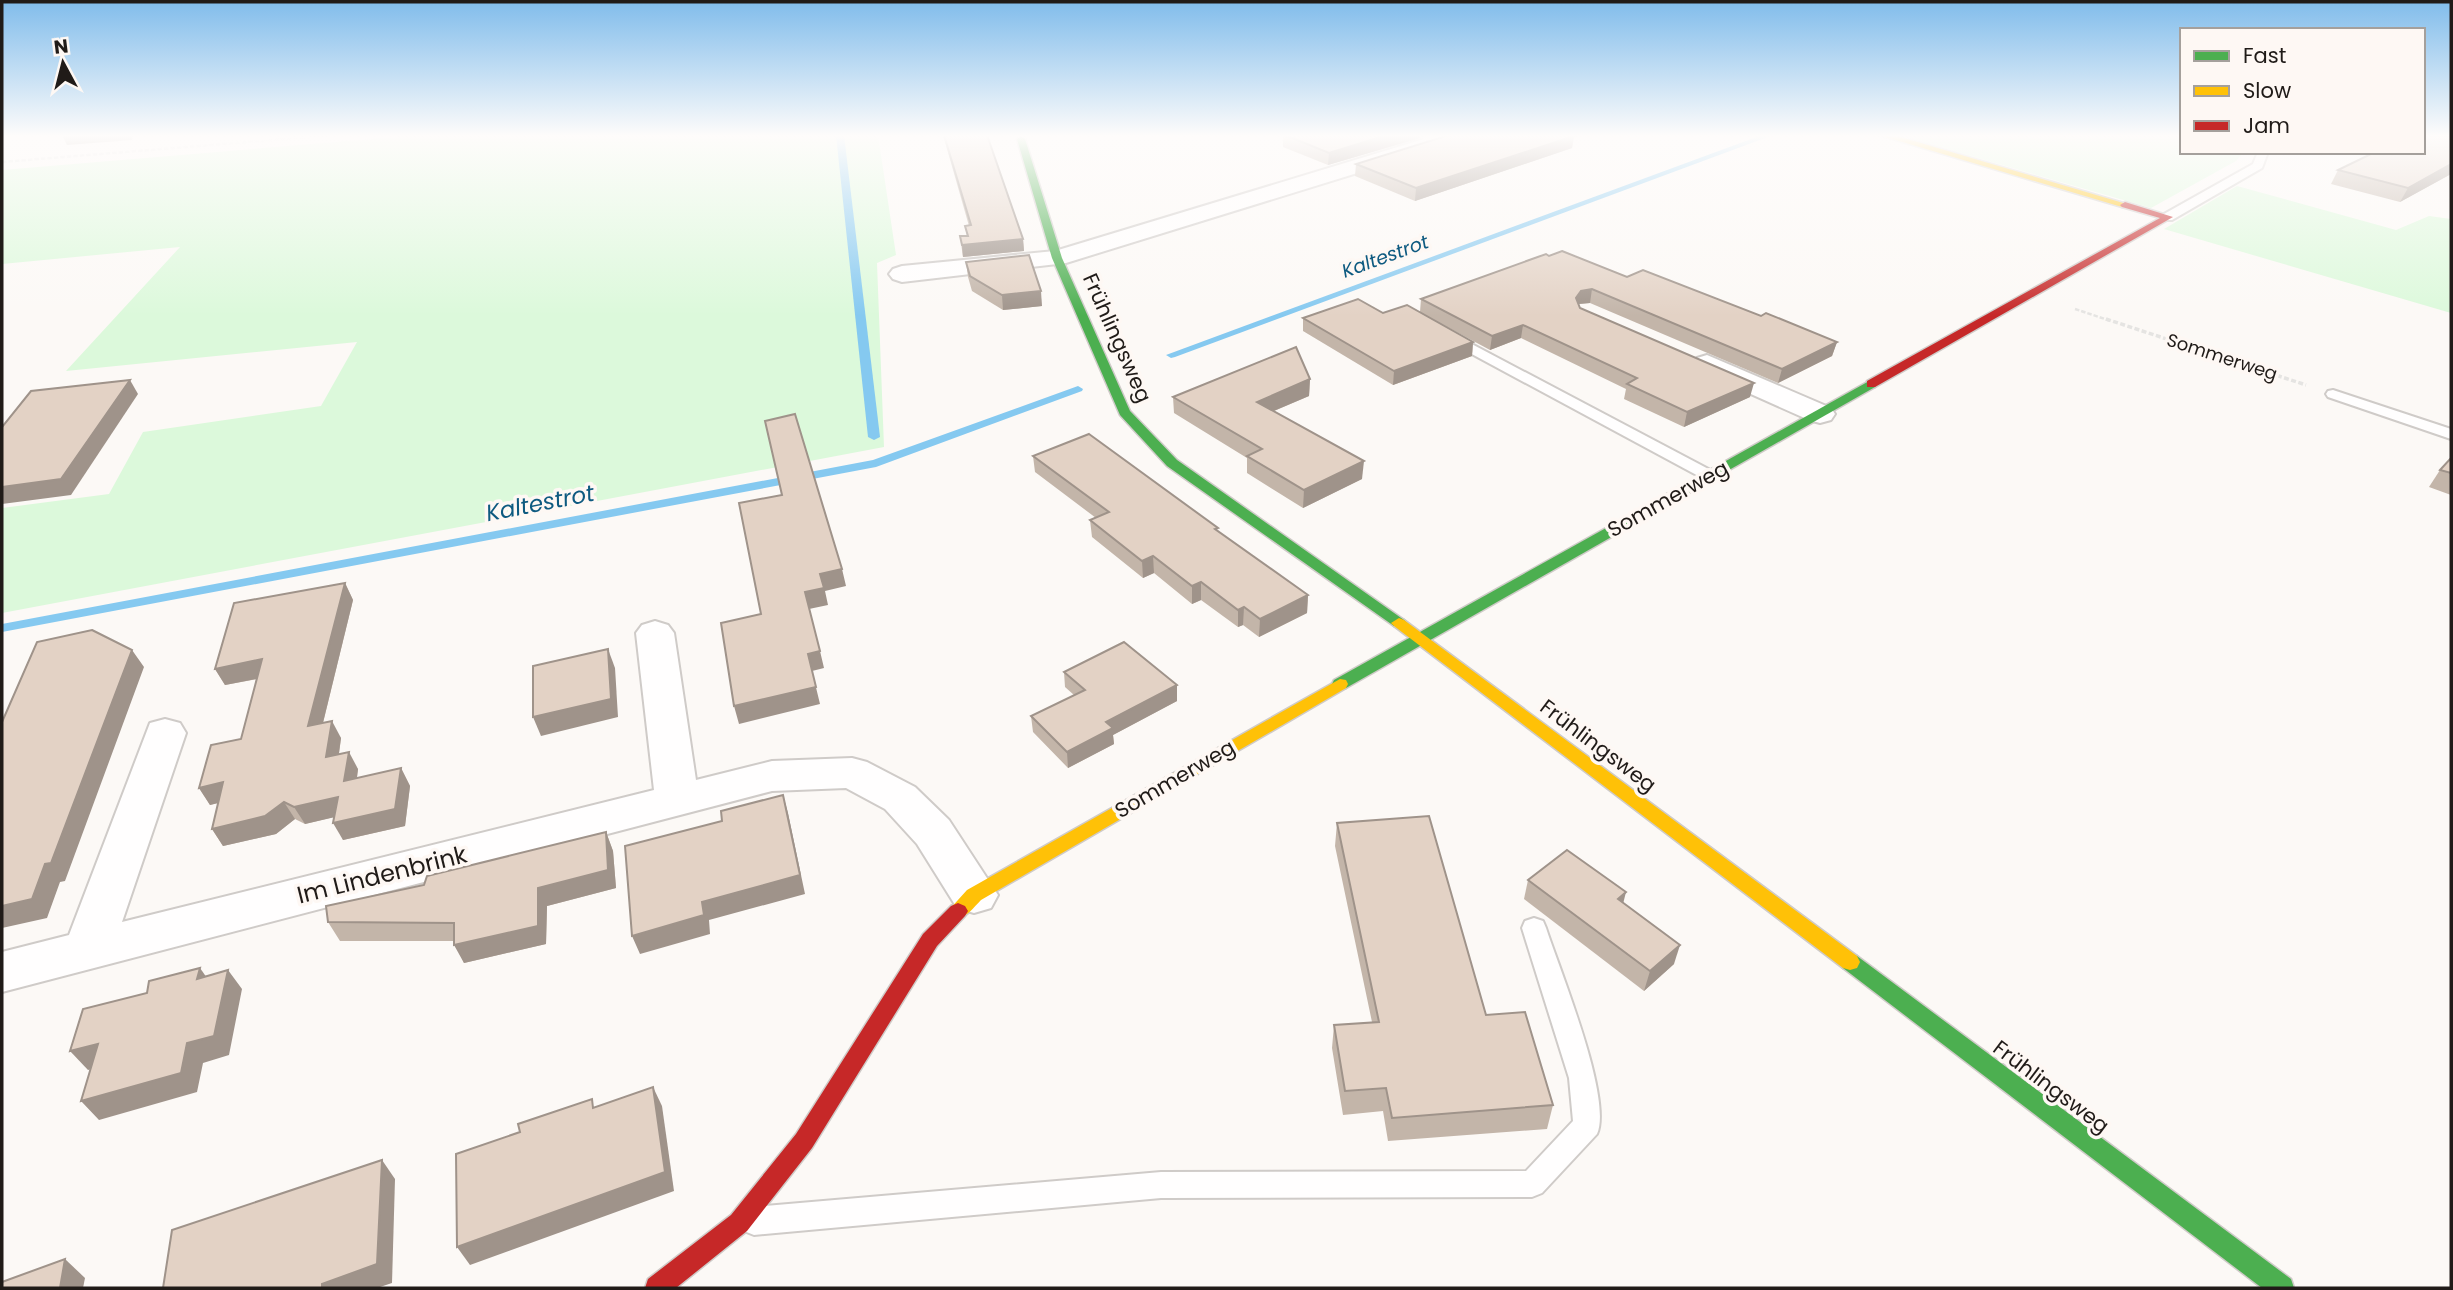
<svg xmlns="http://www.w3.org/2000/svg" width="2453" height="1290" font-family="Poppins,sans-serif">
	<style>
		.green { fill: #dcf9db }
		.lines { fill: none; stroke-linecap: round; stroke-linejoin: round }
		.stream { fill: #85c9f0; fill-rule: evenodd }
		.lane-casing { stroke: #cfcbc8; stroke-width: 4 }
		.street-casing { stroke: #cfcbc8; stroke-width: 4 }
		.fast-casing { stroke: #cfcbc8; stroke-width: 3 }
		.slow-casing { stroke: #cfcbc8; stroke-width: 3 }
		.jam-casing { stroke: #cfcbc8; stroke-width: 3 }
		.path-far1 { stroke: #e5e4e2; stroke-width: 2.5; stroke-dasharray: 4.5 2; stroke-linecap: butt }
		.path { stroke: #e5e4e2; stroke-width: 3.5; stroke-dasharray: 5 2.5; stroke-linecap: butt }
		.lane { fill: #fffefe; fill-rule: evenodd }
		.street { fill: #fffefe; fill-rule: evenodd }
		.fast { fill: #4caf50; fill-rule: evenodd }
		.slow { fill: #ffc107; fill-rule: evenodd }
		.jam { fill: #c62828; fill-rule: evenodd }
		.wall { fill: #c3b5a9 }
		.shaded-wall { fill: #9f938a }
		.building { fill: #e3d2c5; stroke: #9f938a; stroke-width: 2 }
		.labels { text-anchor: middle; stroke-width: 7; stroke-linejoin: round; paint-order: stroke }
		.far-street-label { font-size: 18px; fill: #201b18; stroke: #fef8f4 }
		.far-water-label { font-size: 19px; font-style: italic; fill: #0e5a80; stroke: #fef8f4 }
		.street-label { font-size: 21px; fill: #201b18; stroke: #fef8f4 }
		.water-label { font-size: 23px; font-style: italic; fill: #0e5a80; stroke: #fef8f4 }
		.near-street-label { font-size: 24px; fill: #201b18; stroke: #fef8f4 }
	</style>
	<rect width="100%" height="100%" fill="#fcf9f6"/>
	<g class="green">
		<polygon points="419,135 878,135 896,255 877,263 884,447 2,613 2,508 109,494 143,432 321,406 357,342 66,371 180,247 2,264 2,170"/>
		<polygon points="1898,135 2182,135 2182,152 2244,152 2236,161 2151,208"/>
		<polygon points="2237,186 2396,230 2429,216 2451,219 2451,313 2164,229"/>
	</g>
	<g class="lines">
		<g class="stream">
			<polygon points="836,135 844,135 880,437 874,440 868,437"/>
			<polygon points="1762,135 1773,135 1175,357 1171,358 1166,355"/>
			<polygon points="1078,386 1083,389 1082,391 876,467 2,632 2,624 873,460"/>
		</g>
		<g class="lane-casing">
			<g id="lane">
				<polygon points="2258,152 2268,152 2262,168 2172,220 2164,220 2164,214 2253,164"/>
				<polygon points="1449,332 1716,473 1718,476 1716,479 1704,479 1444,339 1444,333"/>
				<polygon points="2333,390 2451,429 2451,439 2328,397 2326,394 2328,391"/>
				<path d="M1534 918 1543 921 1546 928C1559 968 1613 1099 1597 1134L1542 1193 1532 1197 1161 1198 754 1235 744 1231 739 1221 744 1211 754 1207 1161 1172 1526 1171 1573 1121 1569 1078 1522 928 1525 921Z"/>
			</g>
		</g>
		<g class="street-casing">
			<g id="street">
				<polygon points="1421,135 1451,135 1454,140 1451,144 1066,263 902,282 893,279 889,274 893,269 902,266 1055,251 1424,139"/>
				<polygon points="1707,355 1831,408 1835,414 1831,420 1820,423 1809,420 1697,370 1693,364 1697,358"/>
				<polygon points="655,621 668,625 674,633 696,780 772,761 852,758 867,762 915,787 949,820 998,895 991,908 974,913 957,908 917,844 885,809 846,788 772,791 2,992 2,952 69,935 150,723 165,719 180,723 186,733 122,922 654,790 636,633 642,625"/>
			</g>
		</g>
		<g class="fast-casing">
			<g id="fast">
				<polygon points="1021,136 1025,139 1062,258 1130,411 1177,460 1404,620 1407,623 1404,626 1394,626 1167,466 1120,415 1052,258 1017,139"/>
				<polygon points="1871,380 1877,384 1875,387 1346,688 1340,689 1332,684 1334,680"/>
				<polygon points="1850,954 1857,956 2291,1279 2294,1288 2262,1288 1843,968 1840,962 1843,956"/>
			</g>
		</g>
		<g class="slow-casing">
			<g id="slow">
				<polygon points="1879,135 1894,135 2130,205 2122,207"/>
				<polygon points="1399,618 1404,620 1857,956 1860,962 1857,968 1850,970 1843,968 1394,626 1391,623"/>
				<path d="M1340 679 1346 680 1348 684 1346 688 981 900C972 909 965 921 951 916L948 911 967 890Z"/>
			</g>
		</g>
		<g class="jam-casing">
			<g id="jam">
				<polygon points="2125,202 2173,217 1875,387 1867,387 1867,381 2160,218 2122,207 2120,205"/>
				<polygon points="958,903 965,906 968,911 965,916 937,946 812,1148 747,1231 676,1288 645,1288 648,1279 731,1215 796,1134 923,934 951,906"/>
			</g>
		</g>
		<g class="path-far1">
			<polyline points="2,162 334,135"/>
			<polyline points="2075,309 2111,321"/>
		</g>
		<polyline class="path" points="2106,319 2306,385"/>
		<use href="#lane" class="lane"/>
		<use href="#street" class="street"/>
		<use href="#fast" class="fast"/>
		<use href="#slow" class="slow"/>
		<use href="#jam" class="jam"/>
	</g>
	<g class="wall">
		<polygon points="943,135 987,135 1023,239 1024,251 963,257 960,236 967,236 965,226 969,226"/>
		<polygon points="1283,135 1420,135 1420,138 1328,165 1283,147"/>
		<polygon points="1574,136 1572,148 1415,201 1355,176 1356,164"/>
		<polygon points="2451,136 2451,174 2400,202 2331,184 2338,170"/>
		<polygon points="966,262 1042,306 1003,310 972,291 968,277"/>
		<polygon points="1627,277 1761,316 1837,342 1832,356 1778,383 1590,303 1579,304 1580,308 1750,397 1684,427 1624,399 1626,389 1521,338 1490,350 1438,322 1473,342 1472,356 1393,385 1303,331 1303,318 1420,312 1421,299"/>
		<polygon points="1310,379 1309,396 1274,411 1362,479 1303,508 1247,473 1247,458 1174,413 1173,397"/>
		<polygon points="1033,456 1218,532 1308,595 1307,613 1259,637 1243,625 1238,627 1201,600 1192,604 1154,573 1143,578 1092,537 1090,520 1096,518 1035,472"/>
		<polygon points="2451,458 2451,495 2429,487 2440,470"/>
		<polygon points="345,583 353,600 323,723 341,738 339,754 358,769 357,778 401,768 410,786 405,826 343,840 334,817 305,824 295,819 276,834 223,846 212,829 218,803 210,805 199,788 241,739 257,679 225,685 215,669"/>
		<polygon points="1064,672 1177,685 1177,701 1113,735 1114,744 1068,768 1033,732 1031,716 1074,695 1065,687"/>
		<polygon points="1337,823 1486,1015 1553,1105 1547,1129 1388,1141 1383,1111 1343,1115 1332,1048 1334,1025 1372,1022 1335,846"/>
		<polygon points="606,832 613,851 616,888 547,906 546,944 464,963 454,941 340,941 328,922 424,885"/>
		<polygon points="1528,880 1623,903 1674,964 1644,991 1524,899"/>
	</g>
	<g class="shaded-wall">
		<polygon points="62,135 133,135 132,140 67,145"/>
		<polygon points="1387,135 1420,135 1420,138 1328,165 1329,153"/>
		<polygon points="1574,136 1572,148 1415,201 1416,188"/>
		<polygon points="2451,164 2451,174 2400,202 2408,188"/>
		<polygon points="1023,239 1024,251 963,257 962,245"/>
		<polygon points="1592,289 1590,303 1578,304 1576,298 1581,291"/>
		<polygon points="1041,291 1042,306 1003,310 1002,295"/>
		<polygon points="1523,325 1521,338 1490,350 1492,336"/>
		<polygon points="1473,342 1472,356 1393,385 1394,371"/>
		<polygon points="1837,342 1832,356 1778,383 1782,369"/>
		<polygon points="1310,379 1309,396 1257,418 1257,402"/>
		<polygon points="130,380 138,394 71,495 2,504 2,487"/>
		<polygon points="1754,383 1750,397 1684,427 1687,412"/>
		<polygon points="1364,461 1362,479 1303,508 1304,490"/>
		<polygon points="1153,556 1154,573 1143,578 1142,561"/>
		<polygon points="842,569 846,586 825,591 828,605 809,609 805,592 820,574"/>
		<polygon points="1201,582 1201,600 1192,604 1192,586"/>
		<polygon points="345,583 353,600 318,743 308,726"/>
		<polygon points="1308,595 1307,613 1259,637 1260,619"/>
		<polygon points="1244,607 1243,625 1238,627 1238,610"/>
		<polygon points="608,649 615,668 618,717 541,736 533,717"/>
		<polygon points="132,650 144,667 65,881 60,882 47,918 2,928 2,906 45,864"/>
		<polygon points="820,651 824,668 812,671 820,704 739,724 734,706 808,654"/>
		<polygon points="262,659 272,676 225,685 215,669"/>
		<polygon points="1177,685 1177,701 1113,735 1114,744 1068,768 1067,752 1106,722"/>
		<polygon points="332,721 341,738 336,774 326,757"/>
		<polygon points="349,752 358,769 354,799 344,781"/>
		<polygon points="401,768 410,786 405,826 343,840 333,823"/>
		<polygon points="223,782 234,799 210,805 199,788"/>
		<polygon points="783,795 788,813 805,894 709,920 710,934 640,954 632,936 702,902"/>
		<polygon points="338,797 348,814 305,824 294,807"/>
		<polygon points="284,802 295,819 276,834 223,846 212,829"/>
		<polygon points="606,832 613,851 616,888 547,906 546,944 464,963 454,945 538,888"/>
		<polygon points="1626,892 1621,912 1618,899"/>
		<polygon points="1680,945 1674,964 1644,991 1650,971"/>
		<polygon points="200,968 214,988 197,979"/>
		<polygon points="228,970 242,989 229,1055 203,1063 197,1092 99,1120 81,1101 187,1043"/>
		<polygon points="98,1044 115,1063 88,1070 70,1051"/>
		<polygon points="653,1087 662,1106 674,1191 470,1265 457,1247"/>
		<polygon points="382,1160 395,1179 392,1283 377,1288 322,1288 322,1284"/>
		<polygon points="65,1259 85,1278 83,1288 60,1288"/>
	</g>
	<g class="building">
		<polygon points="944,135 987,135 1023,239 962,245 960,236 968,236 965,226 971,225"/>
		<polygon points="1285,135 1387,135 1329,153"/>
		<polygon points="1449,135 1572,135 1574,136 1416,188 1356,164"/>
		<polygon points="2423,135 2451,136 2451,164 2408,188 2338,170 2375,152 2423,152"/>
		<polygon points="1562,251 1627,277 1643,270 1761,316 1766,313 1837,342 1782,369 1592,289 1581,291 1576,298 1580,308 1754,383 1687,412 1627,384 1637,378 1523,325 1492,336 1421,299 1546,254 1549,256"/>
		<polygon points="1029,255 1041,291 1002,295 970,276 966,262"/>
		<polygon points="1358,299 1383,313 1407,305 1473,342 1394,371 1303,318"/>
		<polygon points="1296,347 1310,379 1257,402 1364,461 1304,490 1247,456 1262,449 1173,397"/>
		<polygon points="130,380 61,479 2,487 2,427 31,391"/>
		<polygon points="795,414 842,569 820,574 824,588 805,592 820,651 808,654 816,687 734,706 721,623 761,614 739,503 782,495 765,421"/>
		<polygon points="1089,434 1218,528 1215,529 1308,595 1260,619 1244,607 1238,610 1201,582 1192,586 1153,556 1142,561 1090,520 1109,512 1033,456"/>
		<polygon points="2451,458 2451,473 2440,470"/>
		<polygon points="345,583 308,726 332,721 326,757 349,752 344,781 401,768 395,809 333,823 338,797 294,807 284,802 265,816 212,829 223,782 199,788 211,745 241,739 262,659 215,669 234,603"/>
		<polygon points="92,630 132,650 51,863 45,864 32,899 2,906 2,722 37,642"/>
		<polygon points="1124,642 1177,685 1106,722 1113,728 1067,752 1031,716 1085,690 1064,672"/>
		<polygon points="608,649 611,699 533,717 533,666"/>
		<polygon points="783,795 800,875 702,902 704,915 632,936 625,846 722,821 721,811"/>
		<polygon points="1429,816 1486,1015 1525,1012 1553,1105 1392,1118 1386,1088 1345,1091 1334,1025 1379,1022 1337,823"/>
		<polygon points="606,832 608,870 538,888 538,926 454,945 454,923 328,922 326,906 424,885 427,876"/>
		<polygon points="1567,850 1626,892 1618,899 1680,945 1650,971 1528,880"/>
		<polygon points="200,968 197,979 228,970 214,1036 187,1043 181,1073 81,1101 98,1044 70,1051 83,1009 147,993 149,981"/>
		<polygon points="653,1087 665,1172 457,1247 456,1154 520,1132 518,1124 592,1099 593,1108"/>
		<polygon points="382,1160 377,1264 322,1284 322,1288 163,1288 172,1230"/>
		<polygon points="65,1259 60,1288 2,1288 2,1282"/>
	</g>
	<linearGradient id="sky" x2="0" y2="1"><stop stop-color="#80bceb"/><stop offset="0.43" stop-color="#fefcfb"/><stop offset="1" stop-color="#fefcfb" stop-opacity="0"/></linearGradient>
	<rect width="2453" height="316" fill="url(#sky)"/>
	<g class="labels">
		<g class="far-street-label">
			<text transform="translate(2222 357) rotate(18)" y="6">Sommerweg</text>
		</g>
		<g class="far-water-label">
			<text transform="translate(1385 256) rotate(-20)" y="7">Kaltestrot</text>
		</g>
		<g class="street-label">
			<text transform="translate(1117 338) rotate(66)" y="7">Frühlingsweg</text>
			<text transform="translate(1668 499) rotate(-29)" y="7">Sommerweg</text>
			<text transform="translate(1598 746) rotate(37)" y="7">Frühlingsweg</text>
			<text transform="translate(1175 779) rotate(-30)" y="7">Sommerweg</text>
			<text transform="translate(2051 1087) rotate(37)" y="7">Frühlingsweg</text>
		</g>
		<g class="water-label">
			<text transform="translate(540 503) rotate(-11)" y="8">Kaltestrot</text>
		</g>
		<g class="near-street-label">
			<text transform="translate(382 875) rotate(-14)" y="8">Im Lindenbrink</text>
		</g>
	</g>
	<rect width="2453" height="1290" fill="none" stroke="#201b18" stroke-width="7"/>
	<rect x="2180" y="28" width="245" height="126" fill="#fef8f4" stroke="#a5a09c" stroke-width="2"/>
	<rect x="2194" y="51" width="35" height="10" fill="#4caf50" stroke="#a5a09c" stroke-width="2"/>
	<text x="2243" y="63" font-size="21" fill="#201b18">Fast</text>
	<rect x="2194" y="86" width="35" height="10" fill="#ffc107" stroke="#a5a09c" stroke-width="2"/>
	<text x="2243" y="98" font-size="21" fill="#201b18">Slow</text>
	<rect x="2194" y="121" width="35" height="10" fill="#c62828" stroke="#a5a09c" stroke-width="2"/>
	<text x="2243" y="133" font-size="21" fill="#201b18">Jam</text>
	<g transform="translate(63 63) rotate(353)" stroke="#fef8f4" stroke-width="5" paint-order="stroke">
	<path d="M0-5L12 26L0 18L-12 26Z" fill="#201b18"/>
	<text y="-10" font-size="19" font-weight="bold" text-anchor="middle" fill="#201b18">N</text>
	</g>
</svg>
